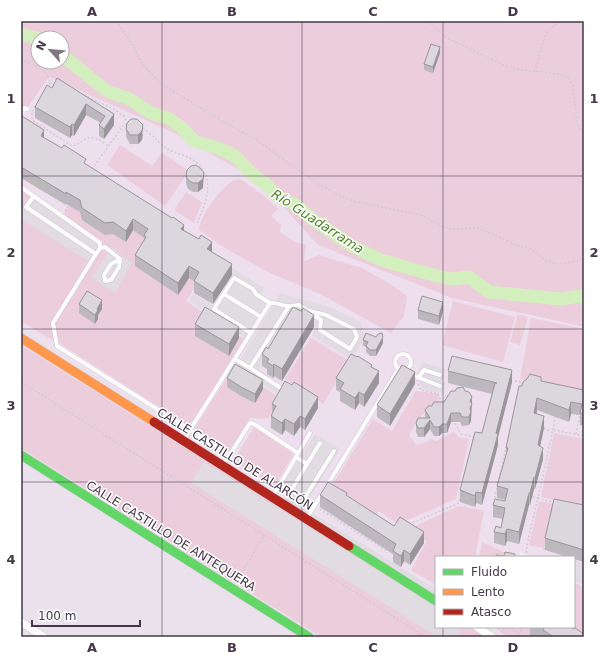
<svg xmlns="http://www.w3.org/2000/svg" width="605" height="658" font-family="'DejaVu Sans',sans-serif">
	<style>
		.residential { fill: #ebe1ec }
		.education { fill: #eedfef }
		.green { fill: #eccddb; fill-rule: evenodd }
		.parking { fill: #e1dce1 }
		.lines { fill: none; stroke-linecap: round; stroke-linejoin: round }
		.river { stroke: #d4efbe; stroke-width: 13 }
		.lane-casing { stroke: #cec9ce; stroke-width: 5 }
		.street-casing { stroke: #cec9ce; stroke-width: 9 }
		.fast-casing { stroke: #d8ccda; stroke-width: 10 }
		.slow-casing { stroke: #d8ccda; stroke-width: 10 }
		.jam-casing { stroke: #d8ccda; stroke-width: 10 }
		.path { stroke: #d2cbd2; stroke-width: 1.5; stroke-dasharray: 2 2; stroke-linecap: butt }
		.lane { stroke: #fdfcfd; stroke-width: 4 }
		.street { stroke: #fdfcfd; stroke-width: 8 }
		.fast { stroke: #63d668; stroke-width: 9 }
		.slow { stroke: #ff974d; stroke-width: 9 }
		.jam { stroke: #b3261e; stroke-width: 9 }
		.wall { fill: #bdb8be }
		.shaded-wall { fill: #9a969b }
		.building { fill: #dcd6dd; stroke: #9a969b }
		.grid { fill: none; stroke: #443848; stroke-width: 1; stroke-opacity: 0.55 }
		.labels { text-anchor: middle; stroke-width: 3; stroke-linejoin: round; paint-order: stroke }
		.street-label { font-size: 12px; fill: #443848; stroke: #fff }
		.water-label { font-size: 13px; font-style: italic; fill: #4f8427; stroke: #fff }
		.neatline { fill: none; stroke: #443848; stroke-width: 1.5 }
		.grid-label { font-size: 13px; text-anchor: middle; font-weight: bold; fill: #443848 }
	</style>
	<rect width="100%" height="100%" fill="#f2edf2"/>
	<polygon class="residential" points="21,326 221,453 219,457 272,490 274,487 280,491 279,494 283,497 285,494 436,588 436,627 493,627 509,637 21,637"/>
	<polygon class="education" points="48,77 172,132 261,182 318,245 530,316 584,327 584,586 574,581 574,557 531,557 520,551 519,557 515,557 482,542 479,557 436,557 436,588 285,494 283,497 279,494 280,491 275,487 272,490 219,457 221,453 21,326 21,114 26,112 28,107"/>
	<g class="green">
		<path d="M21 21H584V327L452 298 318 245 261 182 172 132 49 77 28 107 26 112 21 107ZM38 38H62V62H38Z"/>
		<polygon points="120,145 152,166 162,153 189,171 165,206 107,165"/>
		<polygon points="90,174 216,254 186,301 244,339 189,426 59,343 47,337 21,321 21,190 61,218"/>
		<path d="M240 179 264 196 278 209 271 216 281 225 280 232 295 242 306 245 304 261 319 255 362 268 392 285 407 296 404 316 391 333 320 294 270 273 228 250 199 230C200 215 219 191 231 182 233 180 237 180 240 179Z"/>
		<polygon points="186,192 202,202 194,223 174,210"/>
		<polygon points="453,301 515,317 503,362 442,345"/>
		<polygon points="518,314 528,317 520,345 510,342"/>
		<polygon points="531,318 584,329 584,393 520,379"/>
		<polygon points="311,338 349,361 323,404 285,379"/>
		<polygon points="21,345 436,606 436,627 469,627 485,637 321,637 21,448"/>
		<polygon points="233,368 279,397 268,419 250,418 229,451 195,428"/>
		<polygon points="416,391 438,394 440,407 436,404 420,417 424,423 416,422 409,435 416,445 427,442 430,439 436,441 454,432 458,437 469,439 456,499 398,524 379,511 374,519 331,487 373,419 392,431"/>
		<polygon points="255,428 292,452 293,455 274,487 233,461 253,429"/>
		<polygon points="554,433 584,439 584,506 541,497"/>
		<polygon points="539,501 554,504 544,548 529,545"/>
		<polygon points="459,506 484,511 475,557 436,557 436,585 411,570 427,541 406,530"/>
		<polygon points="482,542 515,557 479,557"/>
		<polygon points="574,582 584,587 584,637 509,637 493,627 574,627"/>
	</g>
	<g class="parking">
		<polygon points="30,197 98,245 88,261 21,219 21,210"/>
		<polygon points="112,247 132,263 115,293 91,278"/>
		<polygon points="221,261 264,288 260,295 269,299 245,338 189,301 193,294 214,306 233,276 218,265"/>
		<polygon points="280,293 330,307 361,322 365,338 351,360 312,335 317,327 293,314 259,370 286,388 281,396 235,368"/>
		<polygon points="422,362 445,369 442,382 445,383 443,394 422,389 420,383 417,381 417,374"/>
		<polygon points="315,434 340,449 308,500 283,485"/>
		<polygon points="204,462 436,607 436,627 463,627 457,637 438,637 191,483"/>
		<polygon points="288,497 309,510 306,514 285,501"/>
		<polygon points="314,514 436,589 436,595 311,518"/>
		<polygon points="574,560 584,563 584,586 574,580"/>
	</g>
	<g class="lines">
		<g class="river">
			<polyline points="21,33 23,35 38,38"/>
			<polyline points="62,55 107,91 129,99 151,113 168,118 182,128 194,141 218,148 235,156 251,173 267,185 277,196 296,205 312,219 352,246 381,260 437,276 452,279 469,277 489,292 561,299 580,296 584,299"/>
		</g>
		<g class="lane-casing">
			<g id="lane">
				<polyline points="21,110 24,108 27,109"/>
				<polyline points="21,187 100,243 100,248"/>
				<polyline points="34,196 26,207 96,254 53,323 57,346 230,455"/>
				<polyline points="96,254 100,248 105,247 120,259 111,264 104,275 105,281 111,280 119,267 120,259"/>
				<polyline points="224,294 261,317"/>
				<path d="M270 303C278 302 281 306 289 306"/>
				<circle cx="403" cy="362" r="8"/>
				<polyline points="235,359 250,368"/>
				<polyline points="412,375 440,386"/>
				<polyline points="418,378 424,370 440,375"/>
				<polyline points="281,388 250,368 289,306 299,305 321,320 320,330 350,349 357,337 354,329 326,315 305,310"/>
				<polyline points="184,440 190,430 261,317 270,303 256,294 253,289 234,278 214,309 251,333"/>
				<polyline points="224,464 250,423 254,424 298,453"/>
				<polyline points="307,464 320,443"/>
				<polyline points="280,484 314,505"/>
				<polyline points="291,491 307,464 296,457"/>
				<polyline points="273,496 310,433"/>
				<polyline points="304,499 334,451"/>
				<polyline points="307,518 399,368 404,371"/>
			</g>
		</g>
		<g class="street-casing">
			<g id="street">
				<polyline points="21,622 44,637"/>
				<polyline points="477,627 492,637"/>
			</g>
		</g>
		<g class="fast-casing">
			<g id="fast">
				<polyline points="21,455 309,637"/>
				<polyline points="349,546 436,601"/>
			</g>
		</g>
		<g class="slow-casing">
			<polyline id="slow" points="21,338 154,422"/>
		</g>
		<g class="jam-casing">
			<polyline id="jam" points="154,422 349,546"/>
		</g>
		<g class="path">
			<polyline points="116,21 132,44 143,65 161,84 226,123 255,139 317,183 336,194 353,201 421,215 449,229 478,228 519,246 529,248 545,260 556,264 566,263 576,261 584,257"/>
			<polyline points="426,21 447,38 504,65 520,70 560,74 568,78 573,86 577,122 579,127 584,135"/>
			<path d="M21 58C28 64 41 66 46 74 48 76 49 80 50 83L54 84"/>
			<path d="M536 72C536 64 544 34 550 29 554 25 560 23 564 21"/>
			<polyline points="47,88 50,83"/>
			<polyline points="84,95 112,108 125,117 126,122"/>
			<path d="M35 106 32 112V120L72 146C78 145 79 143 84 140 93 134 101 141 108 146"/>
			<path d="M143 128C153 135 160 145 171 151 180 155 189 156 196 162 217 181 205 203 197 224"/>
			<polyline points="92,169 123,126 129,122"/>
			<polyline points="65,211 69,204"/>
			<polyline points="515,381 522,382 521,386"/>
			<polyline points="21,382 426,637"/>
			<polyline points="418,384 421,390 438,394 442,403"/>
			<polyline points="453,420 461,434 474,437 472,442"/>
			<polyline points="544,428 553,433"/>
			<polyline points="553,430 555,417"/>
			<polyline points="576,434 580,415"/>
			<polyline points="497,487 506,448"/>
			<polyline points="495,498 497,488"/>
			<polyline points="555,503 538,498 553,430 584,436"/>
			<polyline points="320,509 387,551 388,549"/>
			<polyline points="409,524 459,503 460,497"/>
			<polyline points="544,550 545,545"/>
			<polyline points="526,557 527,545 538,498 531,496"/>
			<polyline points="237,581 264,535"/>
			<polyline points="508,627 519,634 523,627"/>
			<polyline points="502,633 504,627"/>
		</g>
		<use href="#lane" class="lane"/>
		<use href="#street" class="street"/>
		<use href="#fast" class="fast"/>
		<use href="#slow" class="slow"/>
		<use href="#jam" class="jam"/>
	</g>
	<g class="wall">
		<polygon points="440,53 433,73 424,70 424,64"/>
		<polygon points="52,88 114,114 114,125 104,139 99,136 99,125 101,123 86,115 74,136 72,135 70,138 35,118 35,107"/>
		<polygon points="21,118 44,138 86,164 184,230 212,252 232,275 213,304 194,293 194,281 189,278 178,295 135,266 135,255 144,240 144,238 133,230 126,242 113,234 105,235 82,220 80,212 66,204 66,205 21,178"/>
		<polygon points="126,129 143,134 142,140 138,144 130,144 126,137"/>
		<polygon points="191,166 203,188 198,192 193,192 188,189 186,184 186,176"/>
		<polygon points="79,304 102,309 98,315 98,319 95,324 79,313"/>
		<polygon points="418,310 443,311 439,325 418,319"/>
		<polygon points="195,324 239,338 229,356 195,336"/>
		<polygon points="314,327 282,381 274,376 273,378 267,374 267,369 262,366 262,354 268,349"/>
		<polygon points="363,340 383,343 376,356 370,356 366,352 366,347 363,346"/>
		<polygon points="372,367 379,383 364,407 359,403 355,410 340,401 340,392 336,390 336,378"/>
		<polygon points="448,371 512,382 498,437 498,445 482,505 476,503 475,507 460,502 460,490 482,433 492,394 448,383"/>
		<polygon points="227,378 263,389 255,403 241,396 227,387"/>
		<polygon points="541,381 584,390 584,426 580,425 580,415 571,414 569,422 537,410 537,414 544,428 540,446 543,459 535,489 534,489 530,505 529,505 519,544 507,541 505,546 494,543 494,532 501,528 503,519 493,517 493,505 506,500 497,498 497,486 506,456 506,448 522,386"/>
		<polygon points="415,384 390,426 377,417 377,405"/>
		<polygon points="465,391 472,397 471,421 469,425 462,426 460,422 451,422 447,433 442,433 439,436 434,436 430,429 424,437 418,437 416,432 416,423 425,418 425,410 432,406 444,402"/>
		<polygon points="272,404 318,408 305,430 300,427 294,436 285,430 282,435 271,428 271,416 272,414"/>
		<polygon points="320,495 347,496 394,526 424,543 410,565 404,561 401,567 393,562 393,554 320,507"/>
		<polygon points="584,505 584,562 574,559 574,557 568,557 545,550 545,538"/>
		<polygon points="530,627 571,627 584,637 531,637 530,636"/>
	</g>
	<g class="shaded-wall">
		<polygon points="440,47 440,53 433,73 433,67"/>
		<polygon points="86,104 86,115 74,136 74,125"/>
		<polygon points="114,114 114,125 104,139 104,129"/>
		<polygon points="72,124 72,135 70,138 70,127"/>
		<polygon points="143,125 142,140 138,144 138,135"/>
		<polygon points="44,130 44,142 41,136"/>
		<polygon points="204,173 203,188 198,192 198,183"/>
		<polygon points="133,219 133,230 126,242 126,231"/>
		<polygon points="184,225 184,236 181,229"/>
		<polygon points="212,242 212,253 207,249"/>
		<polygon points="232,264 232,275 213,304 213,293"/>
		<polygon points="189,266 189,278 178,295 178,283"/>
		<polygon points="102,300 102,309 98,315 98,319 95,324 95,315 97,309"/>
		<polygon points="443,302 443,311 439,325 439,316"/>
		<polygon points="314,315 314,327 282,381 282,369"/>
		<polygon points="239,327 239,338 229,356 229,344"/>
		<polygon points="383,337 383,343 376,356 376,350"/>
		<polygon points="274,364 274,376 273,378 273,366"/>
		<polygon points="512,370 512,382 498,437 498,445 482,505 482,493 496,433"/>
		<polygon points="379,371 379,383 364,407 364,395"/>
		<polygon points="415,372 415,384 390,426 390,414"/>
		<polygon points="263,380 263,389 255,403 255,394"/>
		<polygon points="359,392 359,403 355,410 355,398"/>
		<polygon points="318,397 318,408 305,430 305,419"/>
		<polygon points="472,397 471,421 469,425 469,417 470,401"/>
		<polygon points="537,398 537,410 534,425 534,413"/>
		<polygon points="571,402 571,414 569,422 569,410"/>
		<polygon points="451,413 451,422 447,433 447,424"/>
		<polygon points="300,416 300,427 294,436 294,424"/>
		<polygon points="544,416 544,428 538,456 538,445"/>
		<polygon points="285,419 285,430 282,435 282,423"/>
		<polygon points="430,420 430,429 424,437 424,428"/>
		<polygon points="442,424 442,433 439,436 439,427"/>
		<polygon points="543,448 543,459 535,489 535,478"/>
		<polygon points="534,477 534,489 530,505 530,493"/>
		<polygon points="476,492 476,503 475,507 475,496"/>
		<polygon points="529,493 529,505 519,544 519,532"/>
		<polygon points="507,529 507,541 505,546 505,534"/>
		<polygon points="424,532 424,543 410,565 410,554"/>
		<polygon points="404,550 404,561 401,567 401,556"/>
	</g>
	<g class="building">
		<polygon points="431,44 440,47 433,67 424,64"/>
		<polygon points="57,78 114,114 104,129 99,125 105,116 86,104 74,125 72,124 70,127 35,107 47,85 52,88"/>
		<polygon points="22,116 44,130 41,136 62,148 64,145 86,159 84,163 172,218 173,217 184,225 181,229 199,239 201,235 212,242 207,249 232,264 213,293 194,281 199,272 189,266 178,283 135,255 146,237 144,235 148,229 133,219 126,231 113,222 105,223 82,208 80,200 66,192 66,194 21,167 21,137 22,135 21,135 21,118"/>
		<polygon points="131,119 137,119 143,125 142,131 138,135 130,135 126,129 127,123"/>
		<polygon points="196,165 201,169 204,173 203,179 198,183 193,183 188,180 186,176 187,170 191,166"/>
		<polygon points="87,291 102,300 97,309 98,310 95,315 79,304"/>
		<polygon points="422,296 443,302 439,316 418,310"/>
		<polygon points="205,307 239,327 229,344 195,324"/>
		<polygon points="293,307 301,311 303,308 314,315 282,369 274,364 273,366 267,362 269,359 262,354 266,347 268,349"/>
		<polygon points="366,333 376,337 378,334 382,333 383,337 376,350 370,350 366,346 368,342 363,340"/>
		<polygon points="351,354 357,357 358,356 372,365 371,367 379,371 364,395 359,392 355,398 340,389 344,383 336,378"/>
		<polygon points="452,356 512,370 496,433 498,434 482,493 476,492 475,496 460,490 475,432 482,433 495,383 497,383 448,371"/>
		<polygon points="235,364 263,380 255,394 241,387 227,378"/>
		<polygon points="402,365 415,372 390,414 377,405"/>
		<polygon points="530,374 541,377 541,381 584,390 584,414 580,413 582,404 571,402 569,410 537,398 534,413 544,416 538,445 543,448 535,478 534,477 530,493 529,493 519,532 507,529 505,534 494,532 496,526 501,528 505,508 493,505 495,499 505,501 508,489 497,486 508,448 506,448 519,386 522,386 523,382 527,379"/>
		<polygon points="285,381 292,385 294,382 318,397 305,419 300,416 294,424 285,419 282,423 271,416 276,406 272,404"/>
		<polygon points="463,387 465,391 469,392 472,397 470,401 472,404 470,408 471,412 469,417 462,417 460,413 451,413 447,424 442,424 439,427 434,427 430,420 424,428 418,428 416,423 418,418 430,418 425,410 428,406 432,406 434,402 444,402 451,391 455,391 457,388"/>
		<polygon points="328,482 347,493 346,495 394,526 400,517 424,532 410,554 404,550 401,556 393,551 396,544 320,495"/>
		<polygon points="554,499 584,505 584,550 545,538"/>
		<polygon points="505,552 515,554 514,557 496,557 496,555 504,556"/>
		<polygon points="543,627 571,627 574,629 575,628 584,634 584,637 554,637 543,630 544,628"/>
	</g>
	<path class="grid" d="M162 21V637M302 21V637M443 21V557M21 176H584M21 329H584M21 482H584M443 627V637"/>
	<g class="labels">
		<g class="street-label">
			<text transform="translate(235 459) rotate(32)" y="4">CALLE CASTILLO DE ALARCÓN</text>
			<text transform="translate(171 536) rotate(32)" y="4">CALLE CASTILLO DE ANTEQUERA</text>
		</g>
		<g class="water-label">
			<text transform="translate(318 221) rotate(33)" y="5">Río Guadarrama</text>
		</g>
	</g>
	<rect width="605" height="658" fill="none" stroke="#ffffff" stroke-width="44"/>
	<rect x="435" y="556" width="140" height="72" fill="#ffffff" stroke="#b4afb6"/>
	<rect x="443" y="569" width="20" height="6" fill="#63d668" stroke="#b4afb6"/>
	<text x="471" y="576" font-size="12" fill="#443848">Fluido</text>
	<rect x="443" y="589" width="20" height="6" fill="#ff974d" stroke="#b4afb6"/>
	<text x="471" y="596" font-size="12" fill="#443848">Lento</text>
	<rect x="443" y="609" width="20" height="6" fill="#b3261e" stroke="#b4afb6"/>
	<text x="471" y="616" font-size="12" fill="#443848">Atasco</text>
	<g transform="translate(50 50) rotate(297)"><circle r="19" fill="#ffffff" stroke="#b4afb6"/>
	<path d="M0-3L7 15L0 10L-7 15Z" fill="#817784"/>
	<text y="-6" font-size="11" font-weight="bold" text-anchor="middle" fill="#443848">N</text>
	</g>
	<path d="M32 620v6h108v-6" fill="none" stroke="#443848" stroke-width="2"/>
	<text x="38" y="620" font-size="12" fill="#443848" stroke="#ffffff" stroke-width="3" paint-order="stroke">100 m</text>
	<rect x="22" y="22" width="561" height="614" class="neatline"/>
	<g class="grid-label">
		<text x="92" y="16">A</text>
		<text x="232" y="16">B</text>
		<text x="373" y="16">C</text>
		<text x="513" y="16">D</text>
		<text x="11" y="103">1</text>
		<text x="594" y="103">1</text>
		<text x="11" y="257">2</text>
		<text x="594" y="257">2</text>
		<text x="11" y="410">3</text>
		<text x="594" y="410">3</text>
		<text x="11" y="564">4</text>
		<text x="594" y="564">4</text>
		<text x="92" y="652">A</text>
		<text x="232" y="652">B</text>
		<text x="373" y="652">C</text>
		<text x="513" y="652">D</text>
	</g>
</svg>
